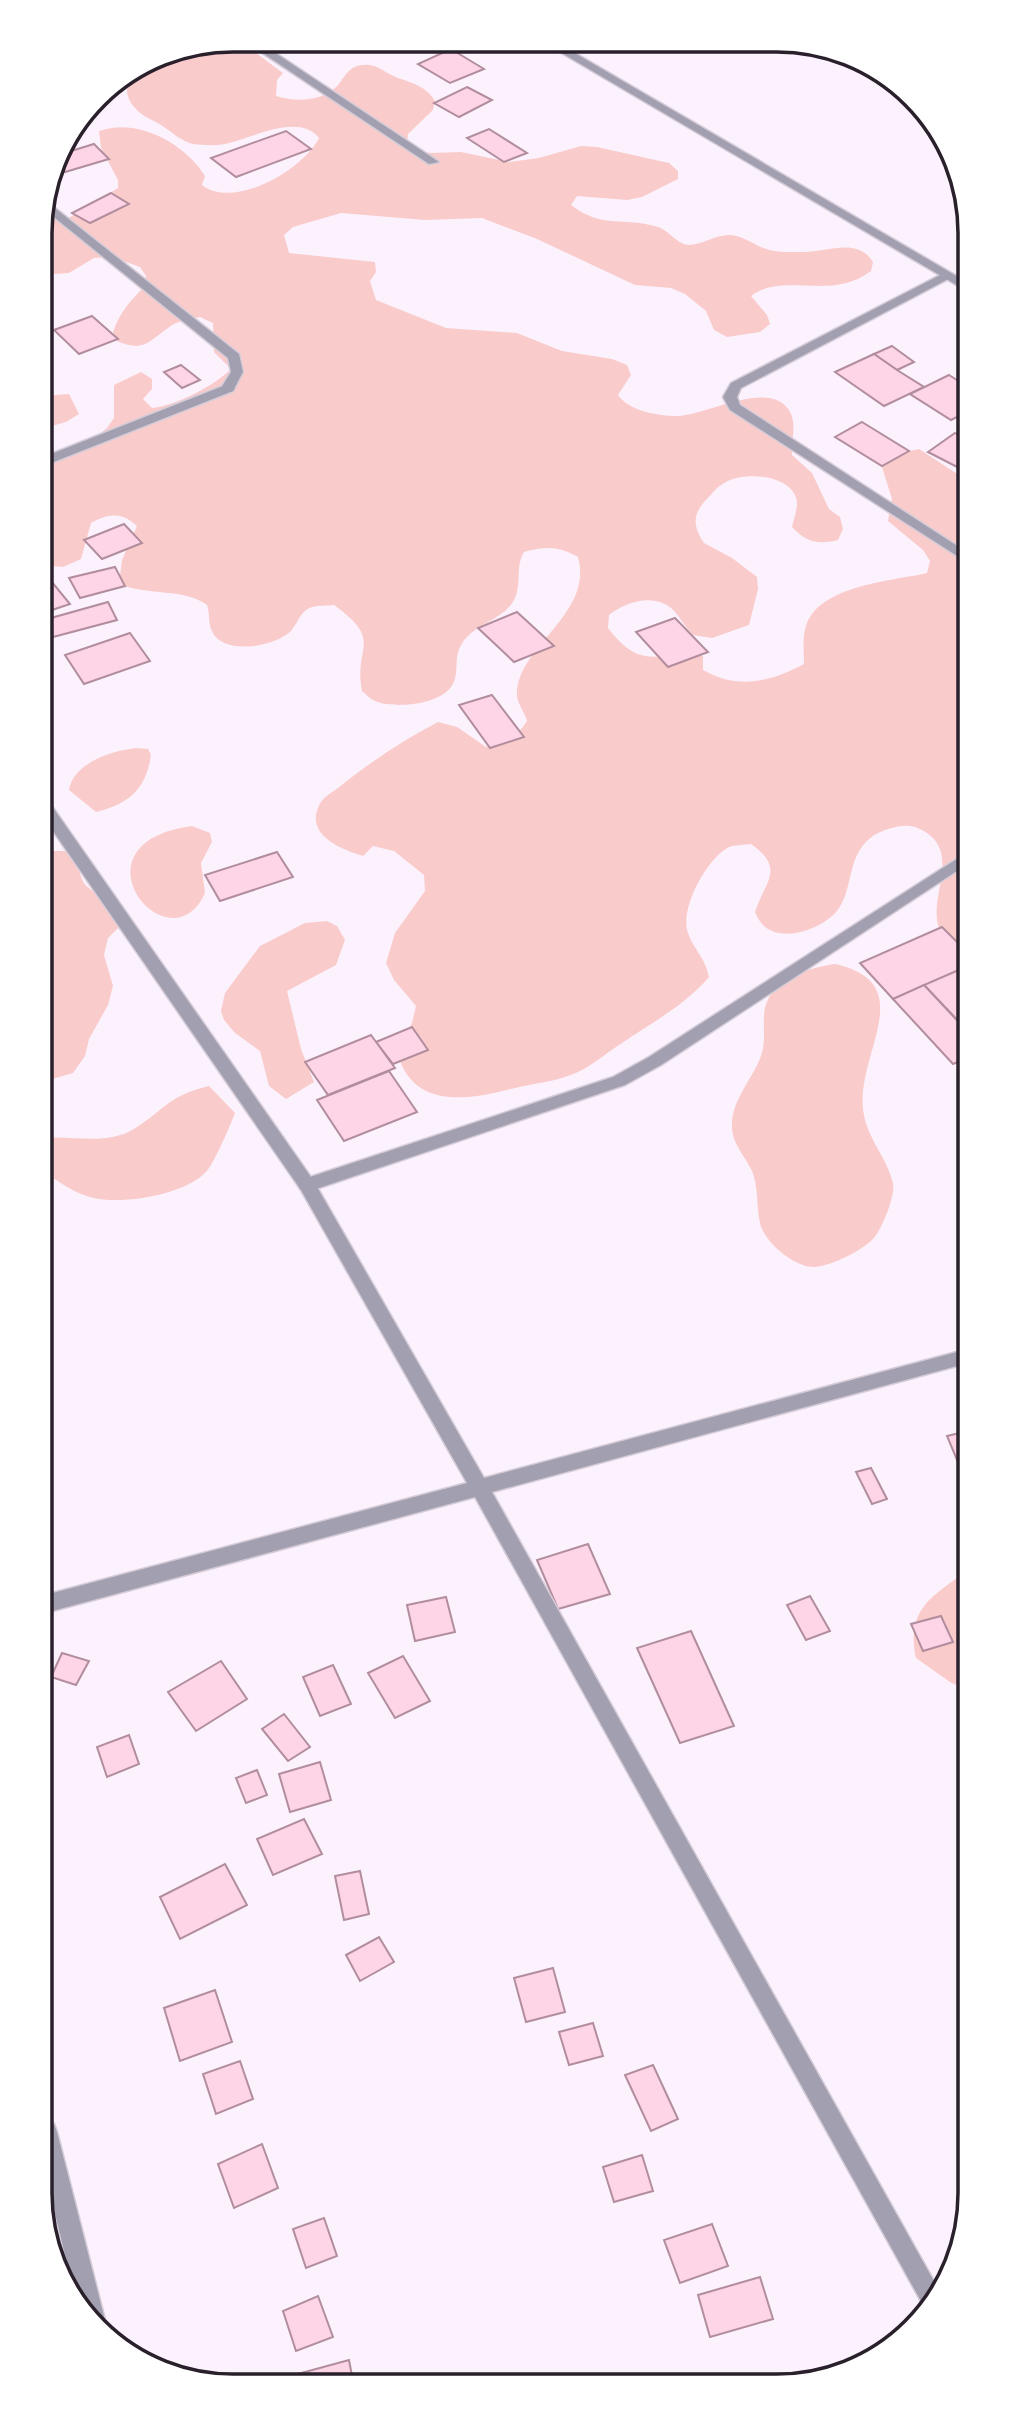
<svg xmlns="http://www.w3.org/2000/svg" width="1011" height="2426" font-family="Rubik,sans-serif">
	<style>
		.green { fill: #f9cccb }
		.building { fill: #fdd5e6; stroke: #b28d9d; stroke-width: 2 }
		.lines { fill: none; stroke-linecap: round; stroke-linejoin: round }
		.service-casing { stroke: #d6ccd8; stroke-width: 3 }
		.minor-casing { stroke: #d6ccd8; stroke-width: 3 }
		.service { fill: #a2a0b0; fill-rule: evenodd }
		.minor { fill: #a2a0b0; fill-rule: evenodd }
		.rim { fill: none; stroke: #29202b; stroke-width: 3.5 }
	</style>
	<rect width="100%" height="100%" fill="#fcf2fe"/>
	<g class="green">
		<path d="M210 49 256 53 283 73 277 80 276 96C296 102 323 102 338 85 346 75 349 66 363 65 377 63 386 74 398 78 413 83 427 87 435 101L433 110 408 134 407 143 416 150 430 153 461 152 509 162 539 158 581 146 597 147 669 163 678 171V179L642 197 627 200 577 196 571 205C604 230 623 216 658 227 670 231 677 245 690 245 704 244 716 234 731 235 743 236 751 243 761 247 774 253 789 252 804 252 827 252 858 237 873 262L871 271C830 302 784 271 751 296L767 315 770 324 760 332 727 337 714 330 706 311 685 294 671 288 635 285 537 239 482 218 425 220 341 213 293 227 284 235 289 253 375 262 376 272 370 281 376 300 446 328 517 333 562 351 612 359 627 365 631 375 618 395C629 411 658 416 677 416 703 417 771 377 790 412 797 424 791 442 792 455L812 473 829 509 840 517 843 529 838 540C817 545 806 542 792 527 794 517 800 505 795 495 785 474 743 472 726 482 716 487 713 493 706 500 692 515 693 526 704 543L732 558 757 577 758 589 749 625 712 638 693 635C686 628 681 619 675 612 657 592 627 601 609 615L608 628C643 674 659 649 703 656V670C738 690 770 682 804 664 804 652 802 637 806 626 819 585 893 581 927 573L930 561 923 550 888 521 892 499 882 467 887 456 919 449 965 479 967 960C957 951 944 942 939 928 928 898 960 856 927 833 915 825 906 824 892 828 841 841 858 888 836 912 821 929 783 943 764 926 760 923 757 916 755 912 765 881 786 869 751 844 744 845 735 845 729 847 707 858 679 909 688 933 694 950 705 957 709 977 683 1007 651 1023 619 1045 605 1054 593 1065 578 1072 557 1082 534 1083 511 1089 467 1100 414 1109 398 1055L412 1023 416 1006 394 980 386 963 395 933 425 891 424 875 394 851 373 846 363 856C339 849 302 833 321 802 325 796 333 792 338 788 369 763 403 740 438 722L457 727 486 747C505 743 516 738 527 721 525 713 518 704 517 697 514 647 594 616 578 557 559 546 545 546 524 552 515 567 522 582 515 598 506 618 480 622 466 638 450 656 462 672 451 687 438 705 394 709 375 701 370 699 366 694 362 691 353 645 385 642 334 605 327 606 318 605 312 607 299 612 299 622 291 631 275 647 222 656 212 631 208 624 210 613 207 605 184 588 149 596 119 584L122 560 137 526C122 512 109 513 91 523L81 559 63 567 42 565 41 459 72 456 107 428 114 418V385L141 372 152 379V389L143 399 152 408C175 406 214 386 231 369L214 352 213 323 200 317C188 319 177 321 168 328 147 343 143 352 117 341L113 332C120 312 130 301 145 286L146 276 140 267 112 257 94 258 69 273 41 275V219H67L118 188V180L101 148 99 131C137 117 185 143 205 176L202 185C234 210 303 170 319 138 298 112 251 139 225 144 215 146 203 145 193 144 180 141 171 131 161 125 149 118 139 115 131 103 125 93 125 82 135 75 157 59 187 62 210 49Z"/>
		<polygon points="69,394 79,414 66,422 41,429 41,396"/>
		<path d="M137 748 148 749 151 755C146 789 129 804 96 812L69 790C73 763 113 750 137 748Z"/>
		<path d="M192 826 210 833 212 842 201 863 205 893C170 971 64 843 192 826Z"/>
		<path d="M43 851H70C86 874 73 885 106 897L121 925 108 938 104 955 113 986 108 1005 89 1039 85 1056 73 1073 49 1080 43 1077Z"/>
		<polygon points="327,921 337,926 345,940 336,965 287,991 301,1049 314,1082 286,1099 269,1086 260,1051 235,1033 224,1020 221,1011 225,993 260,946 305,923"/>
		<path d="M835 964C924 984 852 1057 864 1115 868 1139 887 1158 893 1183 896 1195 881 1232 872 1240 859 1252 833 1265 815 1267 795 1268 764 1242 760 1223 756 1206 759 1188 752 1171 744 1154 731 1143 732 1124 732 1100 753 1078 761 1056 766 1042 763 1029 764 1015 766 980 807 968 835 964Z"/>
		<path d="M209 1086 235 1113C230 1126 215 1161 207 1171 186 1195 119 1206 90 1197 73 1192 58 1182 44 1171L43 1138C75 1135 105 1146 134 1129 166 1109 167 1096 209 1086Z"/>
		<path d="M968 1570 969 1691 950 1682 916 1658C906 1608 932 1597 968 1570Z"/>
	</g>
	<g class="building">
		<polygon points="451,49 484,69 450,83 418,64"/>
		<polygon points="467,87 492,100 459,117 434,103"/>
		<polygon points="489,129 527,153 504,162 467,138"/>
		<polygon points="286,131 311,149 236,177 211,158"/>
		<polygon points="94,144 109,159 65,172 56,163 58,155"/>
		<polygon points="111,193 129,204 90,223 72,213"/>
		<polygon points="92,316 118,339 79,354 54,330"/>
		<polygon points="892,346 914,362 897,370 874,354"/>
		<polygon points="874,354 897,370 924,387 884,406 835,372"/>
		<polygon points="181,365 200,380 182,388 164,372"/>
		<polygon points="949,375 965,385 965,413 951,420 910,394"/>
		<polygon points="862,422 909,451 882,466 835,437"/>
		<polygon points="955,433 965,439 965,471 928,452"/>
		<polygon points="124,524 142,543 102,559 84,540"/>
		<polygon points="115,567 125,586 80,598 69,578"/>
		<polygon points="42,570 70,604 52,610 42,598"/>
		<polygon points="108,602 117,620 53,637 44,620"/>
		<polygon points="517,612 554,646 514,662 478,628"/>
		<polygon points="675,618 708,652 668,667 636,632"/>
		<polygon points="130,633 150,661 84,684 65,655"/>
		<polygon points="492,695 524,737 490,748 459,705"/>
		<polygon points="277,852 293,877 220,901 205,875"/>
		<polygon points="942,927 967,952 967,967 893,999 860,963"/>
		<polygon points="961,969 967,976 967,1030 924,985"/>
		<polygon points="924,985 967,1031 967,1058 953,1064 893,999"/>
		<polygon points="412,1027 428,1050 393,1064 376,1042"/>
		<polygon points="371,1035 395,1068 328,1095 305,1062"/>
		<polygon points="389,1071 417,1112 344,1141 317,1100"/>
		<polygon points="968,1431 968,1465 960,1467 947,1436"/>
		<polygon points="871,1468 887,1499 872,1504 856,1472"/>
		<polygon points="588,1544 610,1594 558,1609 537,1560"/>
		<polygon points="810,1596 830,1631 806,1640 787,1605"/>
		<polygon points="446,1597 455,1632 415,1641 407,1605"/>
		<polygon points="941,1616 953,1642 923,1651 911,1624"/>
		<polygon points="691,1631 734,1726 680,1743 637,1648"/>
		<polygon points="62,1653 89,1661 76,1685 51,1677"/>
		<polygon points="403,1656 430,1701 395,1718 368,1673"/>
		<polygon points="221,1661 247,1699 196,1731 168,1692"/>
		<polygon points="333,1665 351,1704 320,1716 303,1677"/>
		<polygon points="284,1714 310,1747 288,1761 262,1729"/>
		<polygon points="129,1735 139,1764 107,1777 97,1747"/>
		<polygon points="320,1762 331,1800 290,1812 279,1774"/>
		<polygon points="257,1770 267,1795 246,1803 236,1778"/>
		<polygon points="304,1819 322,1854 273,1875 257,1839"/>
		<polygon points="225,1864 247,1905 180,1939 160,1897"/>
		<polygon points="360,1871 369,1914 344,1920 335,1876"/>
		<polygon points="379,1937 394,1962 360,1981 346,1955"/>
		<polygon points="553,1968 565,2012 526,2022 514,1978"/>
		<polygon points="215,1990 232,2042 180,2061 164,2008"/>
		<polygon points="593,2023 603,2056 569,2065 559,2032"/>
		<polygon points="240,2061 253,2099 216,2114 203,2074"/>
		<polygon points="653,2065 678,2119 651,2131 625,2075"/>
		<polygon points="262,2144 278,2188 234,2208 218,2164"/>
		<polygon points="642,2155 653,2191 614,2202 603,2167"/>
		<polygon points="324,2218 337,2256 306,2268 293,2229"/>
		<polygon points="712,2224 728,2266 680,2283 664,2240"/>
		<polygon points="760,2277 773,2319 710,2337 698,2295"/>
		<polygon points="318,2296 333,2337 296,2351 283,2311"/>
		<polygon points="349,2360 353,2381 284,2382 283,2378"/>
	</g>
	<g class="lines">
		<g class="service-casing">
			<g id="service">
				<polygon points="243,40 256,40 439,162 429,164"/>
				<polygon points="46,201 239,354 243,372 233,391 228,392 221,388 231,372 228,358 44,209"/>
				<polygon points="944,273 954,276 741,388 737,397 740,405 965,551 965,561 730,410 723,397 731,383"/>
				<polygon points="966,853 966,865 661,1065 625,1085 307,1192 301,1190 298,1185 301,1180 613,1077 649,1057"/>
				<polygon points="46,2121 54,2124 57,2132 106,2324 102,2332 97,2329 73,2288 47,2180"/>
			</g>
		</g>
		<g class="minor-casing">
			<g id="minor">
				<polygon points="543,42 556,42 965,281 965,290"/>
				<polygon points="228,384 235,388 233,391 41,467 41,458"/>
				<polygon points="42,798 47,799 313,1180 484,1478 968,1349 968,1363 492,1492 940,2292 927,2312 475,1497 45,1613 45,1595 467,1483 301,1190 42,815"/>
			</g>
		</g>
		<use href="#service" class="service"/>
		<use href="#minor" class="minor"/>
	</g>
	<path d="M0 0H1011V2426H0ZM233 52H777A181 181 0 0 1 958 233V2193A181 181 0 0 1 777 2374H233A181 181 0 0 1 52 2193V233A181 181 0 0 1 233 52Z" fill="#fff" fill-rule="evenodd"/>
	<path class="rim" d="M233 52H777A181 181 0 0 1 958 233V2193A181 181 0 0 1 777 2374H233A181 181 0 0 1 52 2193V233A181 181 0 0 1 233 52Z"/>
</svg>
